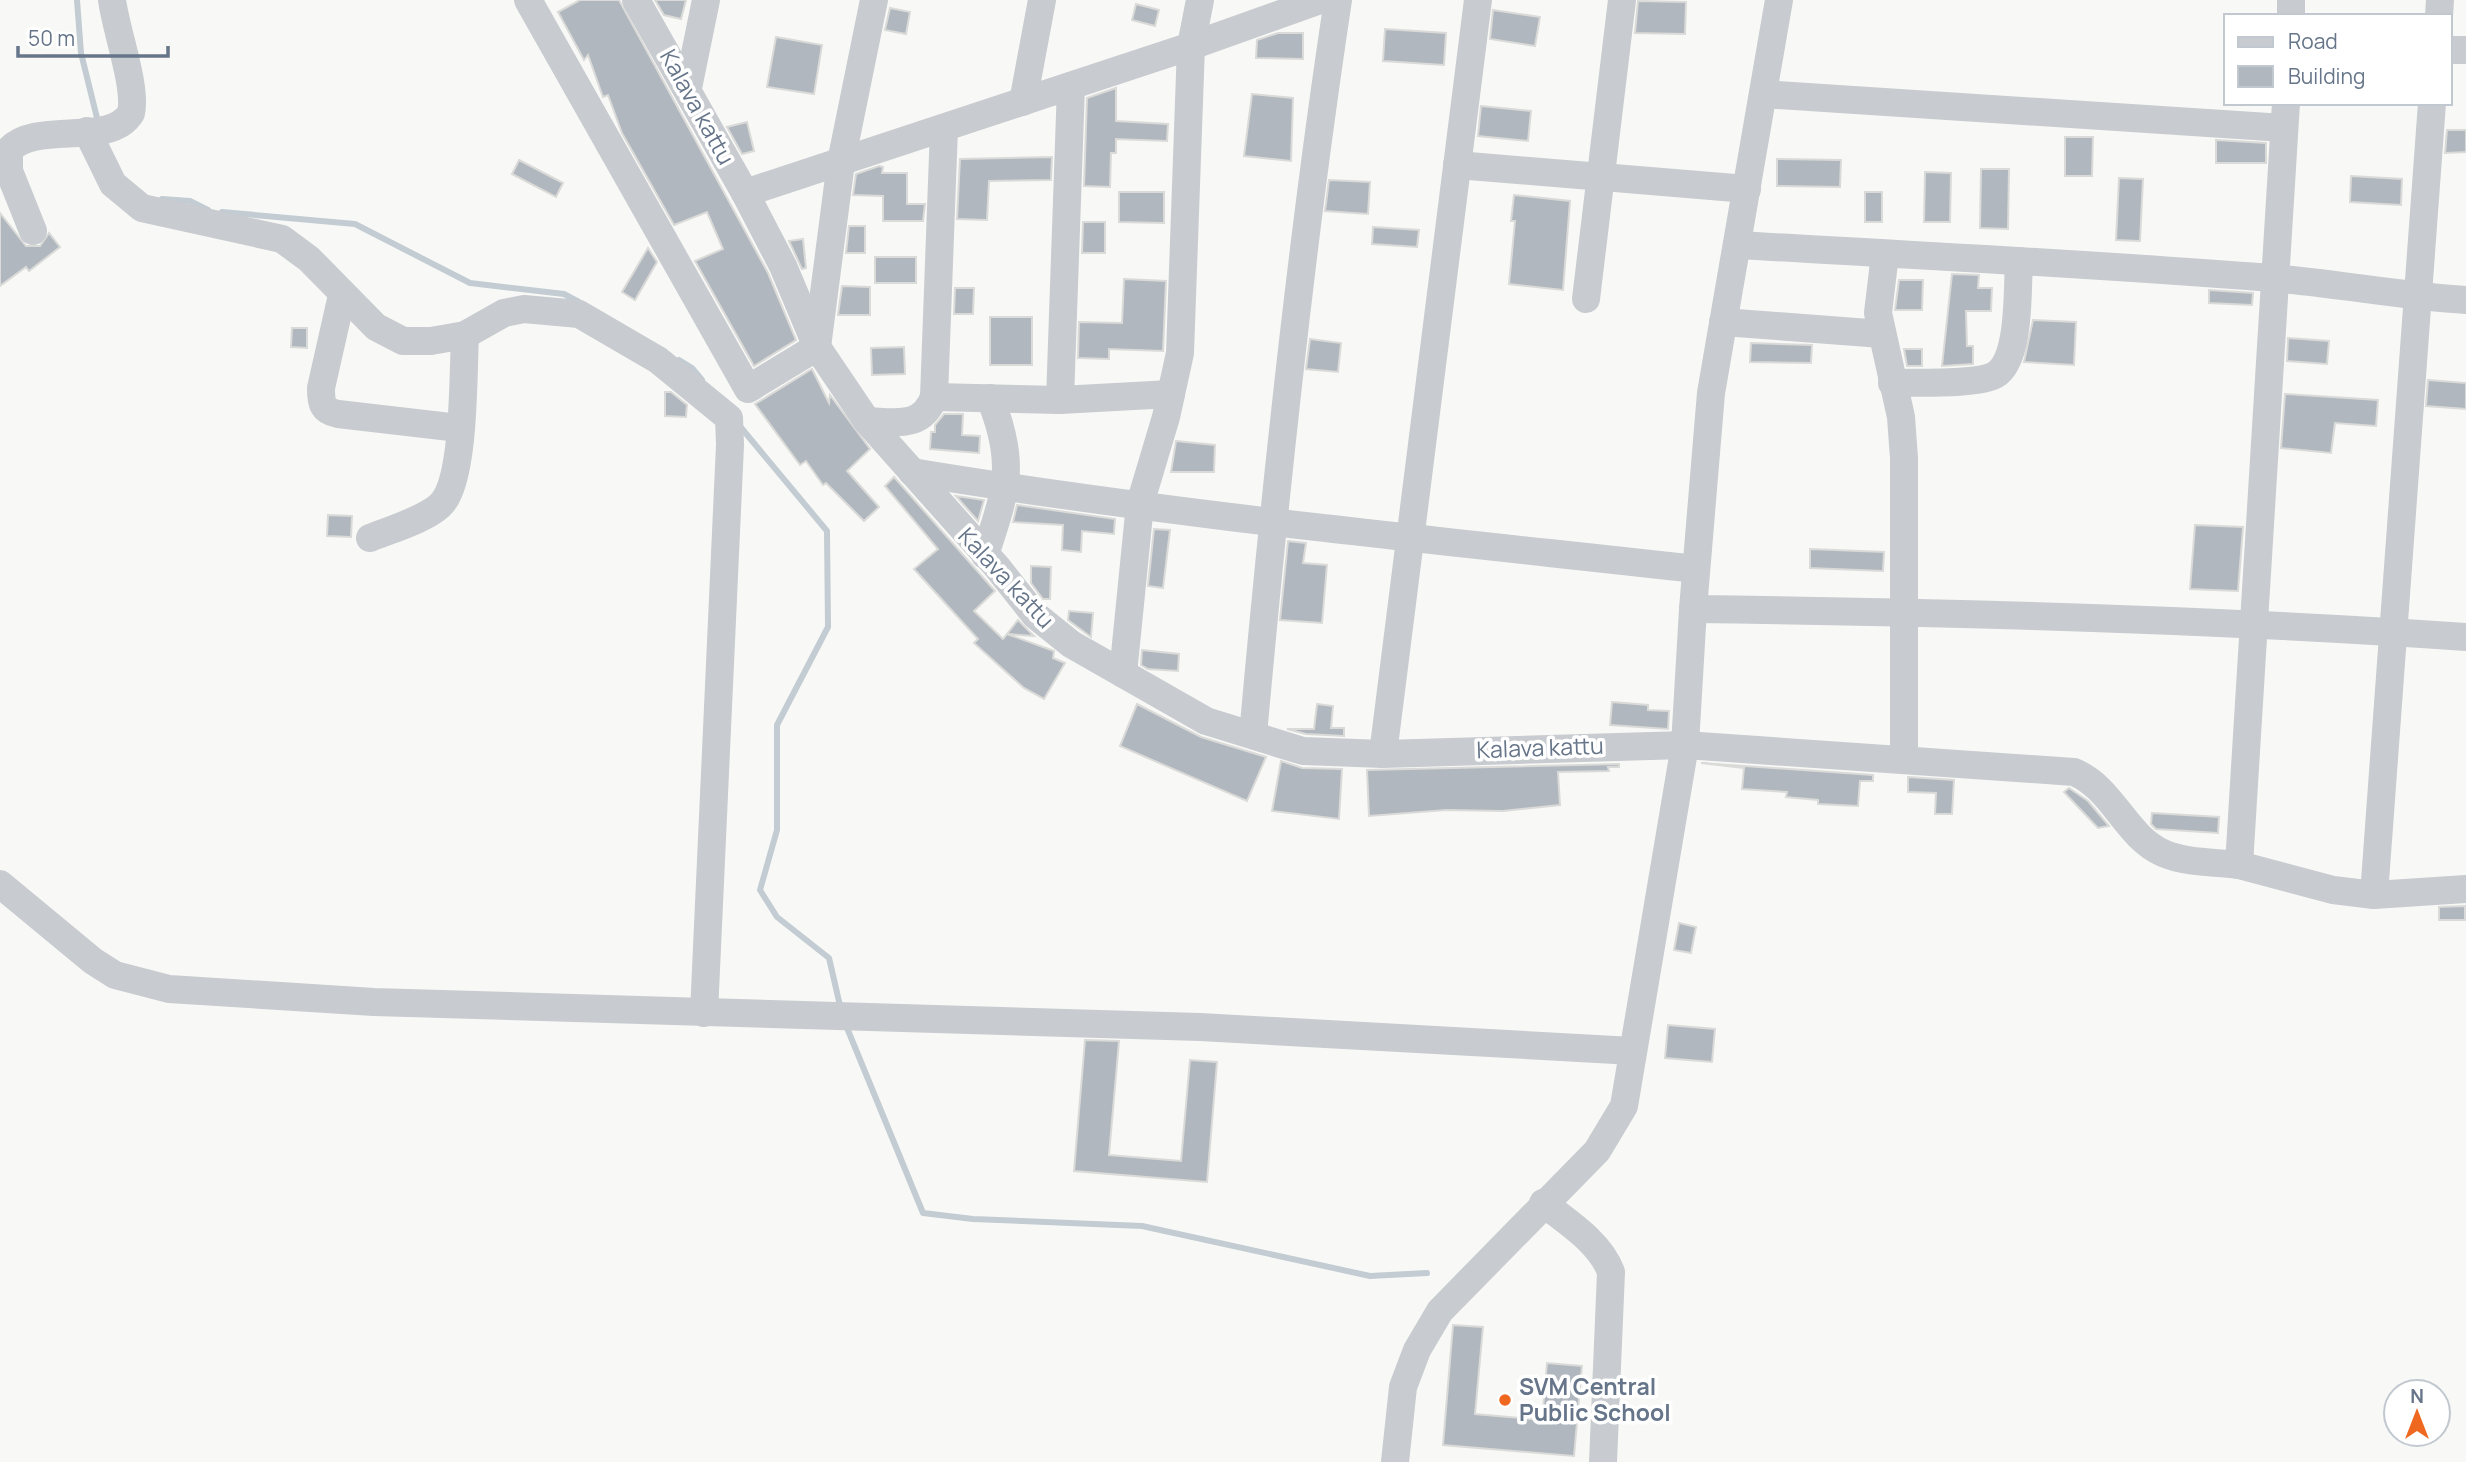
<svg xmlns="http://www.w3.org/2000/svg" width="2466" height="1462" font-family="Manrope,sans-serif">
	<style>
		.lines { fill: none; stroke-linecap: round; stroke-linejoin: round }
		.stream { stroke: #c3ccd2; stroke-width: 6 }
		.building { fill: #b0b7be; stroke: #dadad8; stroke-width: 2 }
		.minor { stroke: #c8cbcf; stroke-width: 28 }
		.poi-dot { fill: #ef6820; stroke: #fff; stroke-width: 2.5 }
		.labels { text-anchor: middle; stroke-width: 7; stroke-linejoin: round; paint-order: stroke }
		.street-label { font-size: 23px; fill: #667589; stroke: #fff }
		.poi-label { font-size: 23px; font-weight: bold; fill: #667589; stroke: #fff; text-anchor: start }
	</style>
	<rect width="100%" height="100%" fill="#f8f9f6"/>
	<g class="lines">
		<g class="stream">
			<polyline points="77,0 81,53 98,122"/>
			<polyline points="162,199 190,201 208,210"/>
			<polyline points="222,212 355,224 470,283 564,294 579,302"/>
			<polyline points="679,360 692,368 702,380"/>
			<polyline points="738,424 827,531 828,627 777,725 777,830 760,890 777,917 829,958 841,1010"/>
			<polyline points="845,1023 923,1213 973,1219 1142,1226 1370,1276 1427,1273"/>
		</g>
	</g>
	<g class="building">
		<polygon points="580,0 619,0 768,273 796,340 754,366 695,261 723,249 707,212 674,225 622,133 608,95 603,97 588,55 584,60 558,12"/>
		<polygon points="655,0 686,0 681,19 664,15"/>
		<polygon points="1638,1 1686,2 1685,34 1635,33"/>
		<polygon points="1136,4 1159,10 1155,26 1132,20"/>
		<polygon points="890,8 910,12 906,34 885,30"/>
		<polygon points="1493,10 1540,17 1535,46 1490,39"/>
		<polygon points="1385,29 1446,33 1444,65 1383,61"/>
		<polygon points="1278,33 1303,33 1303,59 1256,58 1257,40"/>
		<polygon points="776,37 822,45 814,94 767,87"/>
		<polygon points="1116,88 1116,121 1168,124 1167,141 1116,139 1116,153 1111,153 1110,187 1084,186 1087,98"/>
		<polygon points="1252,94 1293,98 1291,161 1244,156"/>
		<polygon points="1481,106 1531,111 1528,141 1478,136"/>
		<polygon points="747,122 754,151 742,154 727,127"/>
		<polygon points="2447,130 2466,130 2466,152 2445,153"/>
		<polygon points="2065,137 2093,137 2092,176 2065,176"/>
		<polygon points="2216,140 2266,143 2266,163 2216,163"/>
		<polygon points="1052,157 1051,180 989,181 987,220 957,219 960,159"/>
		<polygon points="1777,159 1841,160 1840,187 1777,186"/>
		<polygon points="519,160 563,183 556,197 512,174"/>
		<polygon points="879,166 883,167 882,173 907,173 907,204 925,204 923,221 883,221 883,196 853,195 856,174"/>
		<polygon points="1981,169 2009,169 2008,229 1980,228"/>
		<polygon points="1925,172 1951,173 1950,222 1924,222"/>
		<polygon points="2351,176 2402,179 2401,205 2350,202"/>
		<polygon points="2119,178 2143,179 2140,241 2116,240"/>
		<polygon points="1329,180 1370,182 1368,214 1325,211"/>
		<polygon points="1119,192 1164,192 1164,223 1119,222"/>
		<rect x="1865" y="192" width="17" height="30"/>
		<polygon points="1514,195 1570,201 1563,290 1509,284 1515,221 1511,221"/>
		<polygon points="0,213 26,246 40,246 49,233 60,247 29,271 26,267 0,286"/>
		<polygon points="1083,222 1105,222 1105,253 1082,253"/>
		<polygon points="849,226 865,226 865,253 846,253"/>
		<polygon points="1373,227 1419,230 1417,247 1372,244"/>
		<polygon points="803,239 806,268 802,269 789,241"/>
		<polygon points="648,248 657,262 635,300 622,292"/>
		<rect x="875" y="257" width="41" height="26"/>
		<polygon points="1952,274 1979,275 1978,288 1992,288 1991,311 1966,311 1967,346 1973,346 1973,364 1942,366"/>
		<polygon points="1124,279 1166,281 1163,351 1109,349 1109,359 1078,358 1079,322 1122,323"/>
		<polygon points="1899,280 1923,280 1922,310 1895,310"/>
		<polygon points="842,286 870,287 870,315 838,315"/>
		<polygon points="955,288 974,288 973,314 954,314"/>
		<polygon points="2209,290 2253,293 2252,305 2209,303"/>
		<rect x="990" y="317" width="42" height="48"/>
		<polygon points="2033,320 2076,322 2074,365 2024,362"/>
		<polygon points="292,328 307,328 307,348 291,347"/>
		<polygon points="2288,338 2329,341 2327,364 2287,361"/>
		<polygon points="1310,339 1341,343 1338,372 1306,369"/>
		<polygon points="1751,343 1812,345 1811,363 1750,362"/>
		<polygon points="904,347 905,374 872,375 871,348"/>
		<polygon points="1904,349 1922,349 1922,366 1907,366"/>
		<polygon points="812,369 829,403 830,395 870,449 847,471 879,507 864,521 826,483 823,485 806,461 800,465 755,404"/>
		<polygon points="2428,380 2466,383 2466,409 2426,406"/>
		<polygon points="665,392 671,392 687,405 686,417 665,416"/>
		<polygon points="2285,394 2378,400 2376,426 2335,423 2331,453 2281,448"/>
		<polygon points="944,414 963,414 962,435 980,436 979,453 930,449 931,432 935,432 935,425"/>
		<polygon points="1176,441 1215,445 1214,472 1171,472"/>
		<polygon points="894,477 995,591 974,611 1003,639 1018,620 1034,636 1007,634 1054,651 1053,658 1065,663 1044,699 1024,688 974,643 978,639 914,569 938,549 885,486"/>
		<polygon points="956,496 984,500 978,521"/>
		<polygon points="1017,505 1115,519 1114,534 1082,531 1081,552 1062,550 1063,525 1013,522"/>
		<polygon points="328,515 352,516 351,537 327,536"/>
		<polygon points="2195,525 2243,527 2238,591 2190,589"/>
		<polygon points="1154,529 1170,530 1163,588 1148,586"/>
		<polygon points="1288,541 1306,543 1303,563 1327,565 1322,623 1280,620"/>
		<polygon points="1810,549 1884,552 1883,571 1810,568"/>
		<polygon points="1031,566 1051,567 1050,599 1043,599 1031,583"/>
		<polygon points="1069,611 1093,613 1091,637 1068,620"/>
		<polygon points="1142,650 1179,654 1178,671 1148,669 1141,665"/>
		<polygon points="1612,702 1648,705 1648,710 1669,711 1668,729 1610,725"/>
		<polygon points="1137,704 1201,737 1266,757 1247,801 1120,746"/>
		<polygon points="1317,704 1333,706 1331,728 1344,728 1344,736 1306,734 1287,729 1314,729"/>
		<polygon points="1281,761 1302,768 1342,769 1339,819 1272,811"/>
		<polygon points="1701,763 1873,775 1873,781 1860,781 1858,806 1818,804 1818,800 1786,797 1787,792 1742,789 1744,768"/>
		<polygon points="1619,764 1619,767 1608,767 1609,771 1558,772 1560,805 1503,811 1446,810 1369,816 1367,770"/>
		<polygon points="1908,777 1954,780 1952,814 1935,814 1936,793 1908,792"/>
		<polygon points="2069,788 2088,801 2109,826 2098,828 2064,792"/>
		<polygon points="2152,813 2219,817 2218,833 2156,829 2151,824"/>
		<polygon points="2465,906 2465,920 2439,920 2439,907"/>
		<polygon points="1679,923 1696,927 1691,953 1674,950"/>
		<polygon points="1668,1025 1715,1029 1712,1062 1665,1058"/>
		<polygon points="1085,1040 1119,1041 1109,1155 1181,1161 1190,1060 1217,1062 1207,1182 1074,1171"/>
		<polygon points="1453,1325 1483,1327 1475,1414 1542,1420 1547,1363 1582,1366 1574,1456 1443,1445"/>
	</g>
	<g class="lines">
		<g class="minor">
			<polyline points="528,0 748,389 817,347 841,162 874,0"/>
			<path d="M636 0 745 193 783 266 817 347 867 421 997 567 1035 615 1071 644 1206 721 1303 751 1383 754 1685 745 2074 772C2113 788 2125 836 2163 853 2185 863 2215 862 2239 865L2286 103"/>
			<polyline points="2291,16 2291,0"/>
			<polyline points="2439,16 2440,0"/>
			<polyline points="2450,50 2466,50"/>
			<polyline points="688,88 706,0"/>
			<polyline points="1763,94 2284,128"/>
			<polyline points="1023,102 1042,0"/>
			<polyline points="87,131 113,184 142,208 282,239 309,259 376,327 403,341 431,341 465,335 504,313 524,309 579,314 658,360 729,418 730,445 704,1013"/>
			<polyline points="1457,165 1747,189"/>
			<polyline points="745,193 1191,46 1320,0"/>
			<path d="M33 231 9 171V150C36 120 110 148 131 113 137 87 116 31 112 0"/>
			<path d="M1737 245C1915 255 2093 264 2271 278 2336 283 2401 296 2466 300"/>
			<polyline points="1885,254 1878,313 1901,417 1904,458 1904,760"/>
			<path d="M342 295 321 388C321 403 322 411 338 414L459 428"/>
			<polyline points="1586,299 1622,0"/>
			<polyline points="1723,322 1882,334"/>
			<path d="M1892 383C1914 382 1978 385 1995 375 2021 360 2017 288 2019 261"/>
			<polyline points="934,397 1060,400 1171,394"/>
			<polyline points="1060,400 1071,86"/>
			<path d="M867 421C896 422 922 429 934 397L944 128"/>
			<path d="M912 472C1172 515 1435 540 1696 569"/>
			<path d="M370 538C389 530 431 518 443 502 465 475 463 373 465 335"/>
			<path d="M985 555C1006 490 1017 465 990 398"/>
			<path d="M1693 609C1951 612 2208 619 2466 637"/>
			<polyline points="1123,674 1140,504 1166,417 1180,353 1191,46 1200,0"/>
			<path d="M1253 735C1275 490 1301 244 1338 0"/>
			<polyline points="1383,754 1478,0"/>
			<polyline points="2239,865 2333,890 2374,895 2466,889"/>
			<polyline points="0,884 93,961 115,975 169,989 374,1002 1200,1027 1633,1051"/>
			<polyline points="2374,895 2432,103"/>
			<path d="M1543 1203C1567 1222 1600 1242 1611 1272L1603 1462"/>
			<polyline points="1395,1462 1403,1387 1417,1350 1440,1311 1597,1151 1624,1106 1685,745 1693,609 1711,393 1779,0"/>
		</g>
	</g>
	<circle class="poi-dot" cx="1505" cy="1400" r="7"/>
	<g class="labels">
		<g class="street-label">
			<text transform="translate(697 107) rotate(61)" y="8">Kalava kattu</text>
			<text transform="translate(1006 578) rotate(47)" y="8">Kalava kattu</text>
			<text transform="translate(1540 748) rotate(-2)" y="8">Kalava kattu</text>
		</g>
		<g class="poi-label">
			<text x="1519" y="1395">SVM Central<tspan x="1519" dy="26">Public School</tspan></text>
		</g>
	</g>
	<rect x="2224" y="14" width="228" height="91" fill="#ffffff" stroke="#c2c8d0" stroke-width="2"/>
	<rect x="2238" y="37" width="35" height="10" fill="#c8cbcf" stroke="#c2c8d0" stroke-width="2"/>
	<text x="2288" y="49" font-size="21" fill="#667589">Road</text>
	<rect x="2238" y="66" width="35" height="21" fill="#b0b7be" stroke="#c2c8d0" stroke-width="2"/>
	<text x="2288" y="84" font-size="21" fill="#667589">Building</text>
	<g transform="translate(2417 1413)"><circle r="33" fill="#ffffff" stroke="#c2c8d0" stroke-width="2"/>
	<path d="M0-5L12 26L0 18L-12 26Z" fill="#ef6820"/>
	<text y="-10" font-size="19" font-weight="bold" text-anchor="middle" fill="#667589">N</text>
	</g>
	<path d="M18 46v10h150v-10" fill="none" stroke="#667589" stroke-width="3.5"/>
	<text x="28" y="46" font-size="21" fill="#667589" stroke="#ffffff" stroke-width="5" paint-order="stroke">50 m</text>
</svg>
